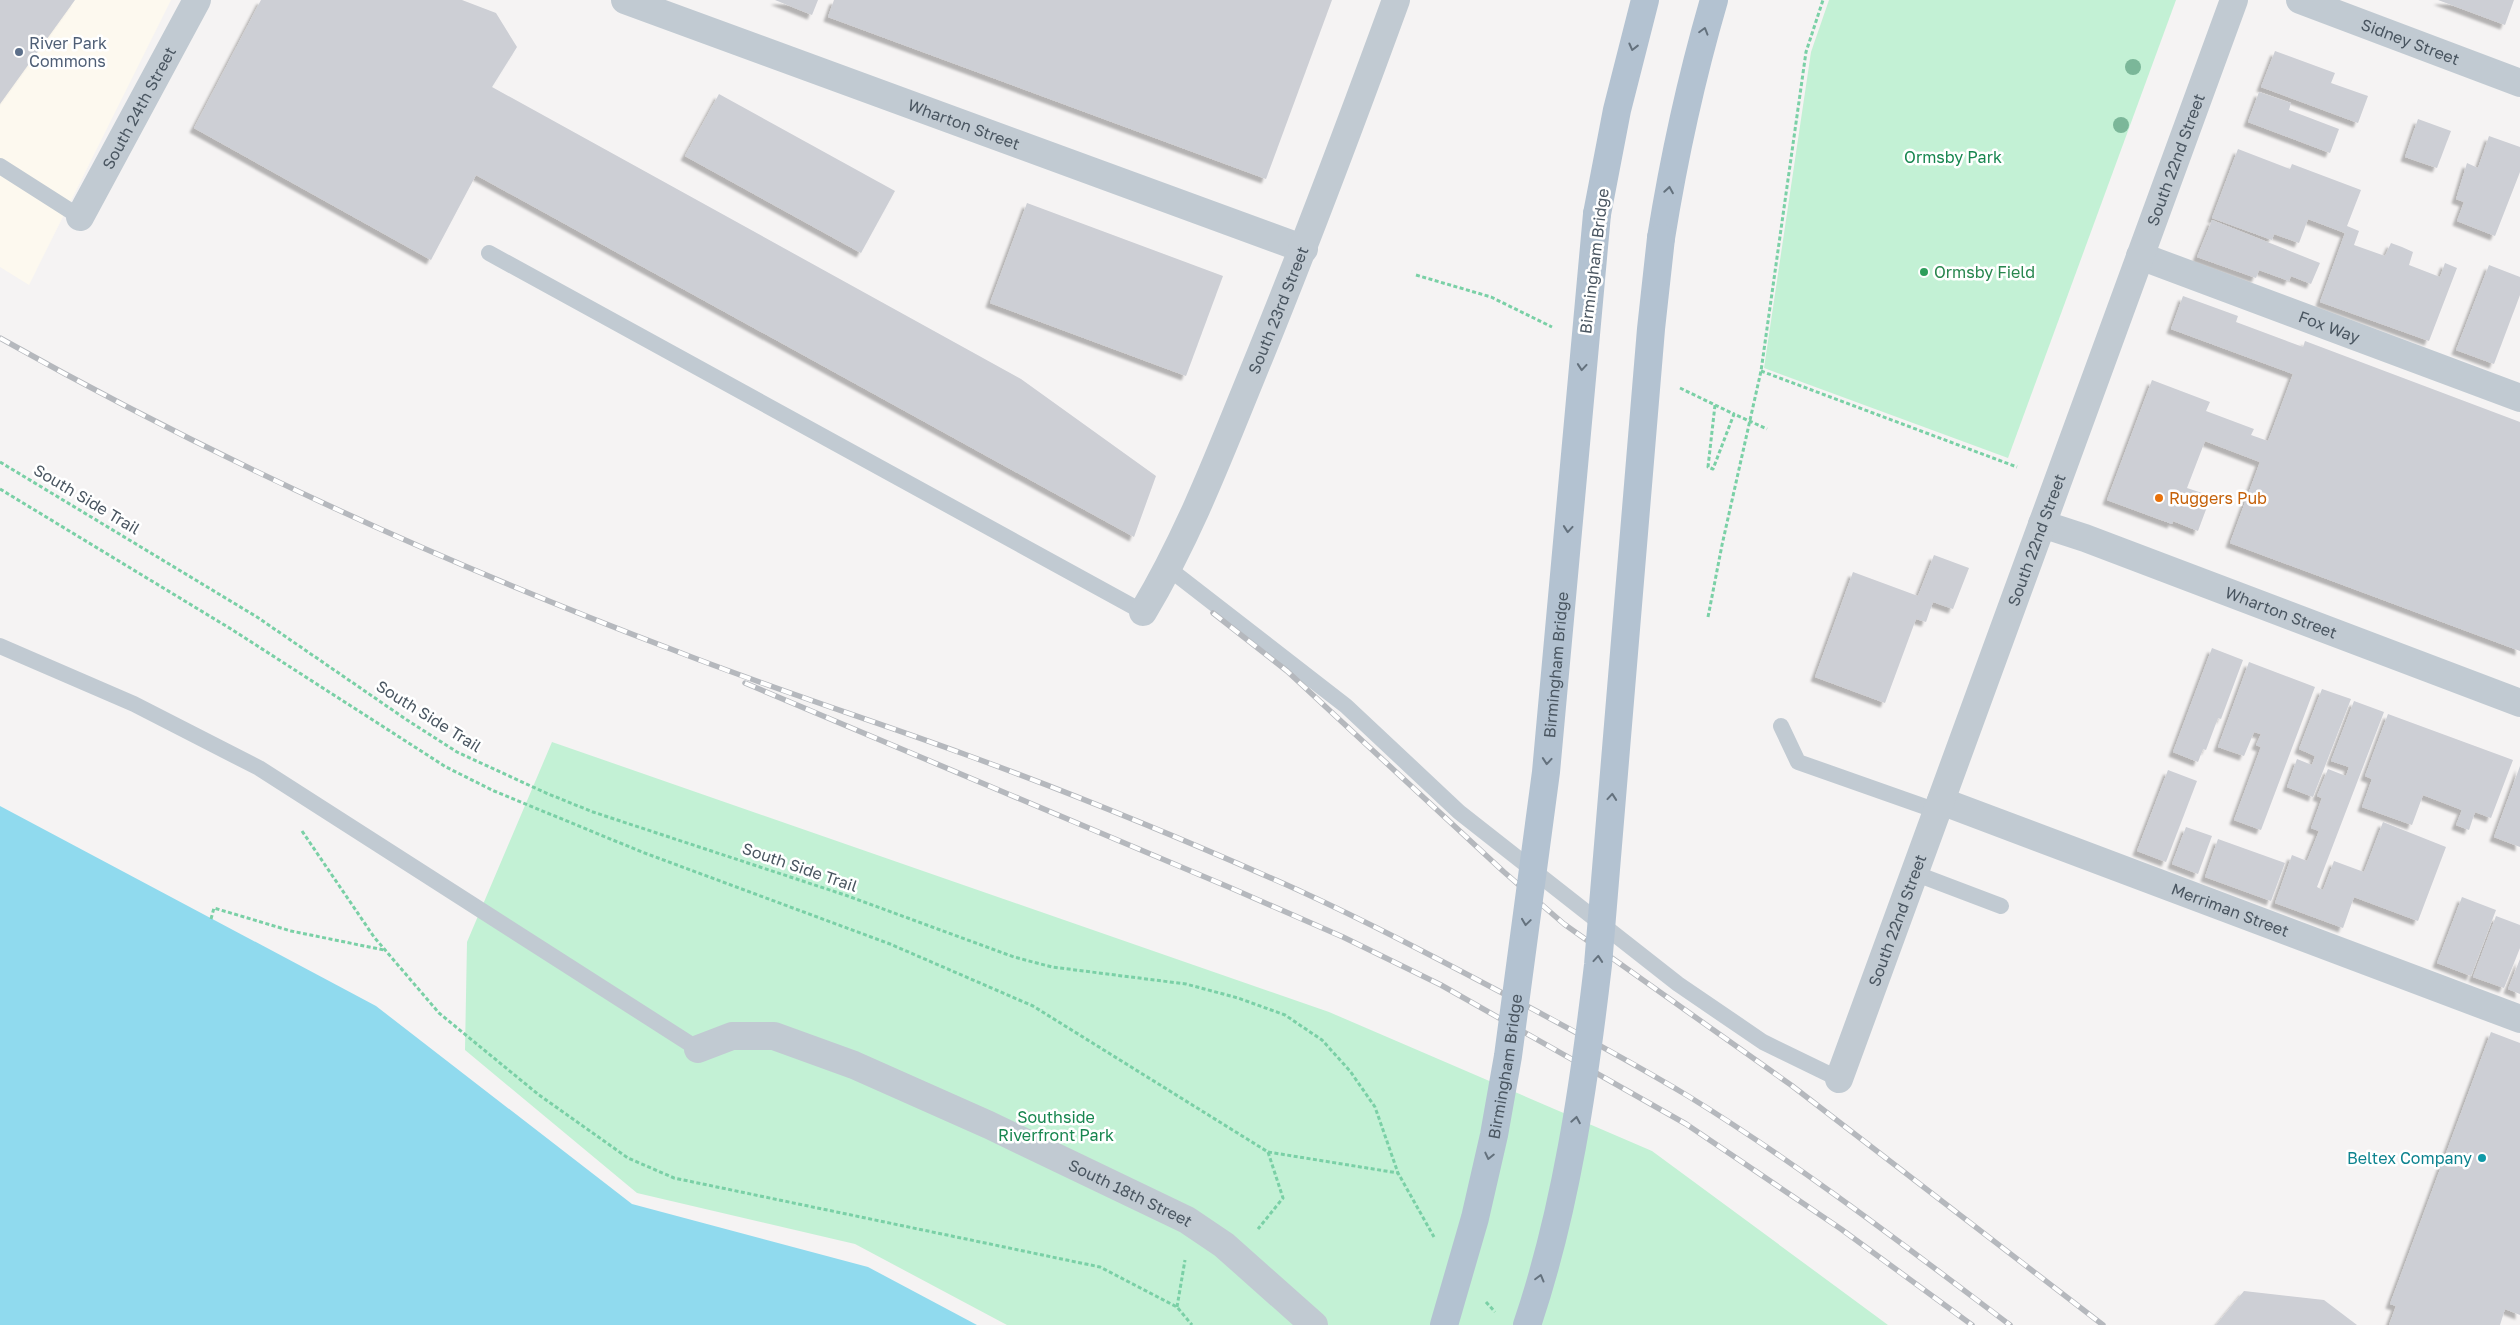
<svg xmlns="http://www.w3.org/2000/svg" width="2520" height="1325" font-family="'Golos Text',sans-serif">
	<style>
		.commercial { fill: #fdf9ef }
		.green { fill: #c3f1d5 }
		.water { fill: #90daee }
		.building { fill: #cdcfd5; filter: url(#shadow) }
		.lines { fill: none; stroke-linecap: round; stroke-linejoin: round }
		.path { stroke: #7ad0a6; stroke-width: 3; stroke-dasharray: 4 2.5; stroke-linecap: butt }
		.service { stroke: #c1cad2; stroke-width: 16 }
		.minor { stroke: #c1cad2; stroke-width: 28 }
		.primary { stroke: #b3c2d1; stroke-width: 28 }
		.rail-casing { stroke: #b5b8bd; stroke-width: 5.5 }
		.rail { stroke: #fff; stroke-width: 4; stroke-dasharray: 11; stroke-linecap: butt }
		.primary-bridge { stroke: #b3c2d1; stroke-width: 28 }
		.tree { fill: #7bb799 }
		.oneway { stroke: #64717d }
		.service-dot { fill: #5c6f8a; stroke: #fff; stroke-width: 2 }
		.leisure-dot { fill: #2e9e5b; stroke: #fff; stroke-width: 2 }
		.food-dot { fill: #e8710a; stroke: #fff; stroke-width: 2 }
		.culture-dot { fill: #0f9aa8; stroke: #fff; stroke-width: 2 }
		.labels { text-anchor: middle; stroke-width: 5; stroke-linejoin: round; paint-order: stroke }
		.street-label { font-size: 16px; fill: #4a5661; stroke: #fff }
		.service-label { font-size: 16px; fill: #4e5e75; stroke: #fff; text-anchor: start }
		.park-label { font-size: 16px; fill: #17864f; stroke: #fff }
		.leisure-label { font-size: 16px; fill: #27864d; stroke: #fff; text-anchor: start }
		.food-label { font-size: 16px; fill: #c56008; stroke: #fff; text-anchor: start }
		.culture-label { font-size: 16px; fill: #0d838f; stroke: #fff; text-anchor: end }
	</style>
	<defs>
		<filter id="shadow"><feDropShadow dx="-4.5" dy="4.5" stdDeviation="1" flood-color="#0004"/></filter>
	</defs>
	<rect width="100%" height="100%" fill="#f5f3f3"/>
	<polygon class="commercial" points="0,0 171,0 29,285 0,267"/>
	<g class="green">
		<polygon points="1829,0 2176,0 2008,458 1764,368 1811,52"/>
		<polygon points="552,742 1329,1012 1652,1151 1888,1325 1007,1325 855,1244 637,1193 465,1050 467,942"/>
	</g>
	<polygon class="water" points="0,806 376,1006 632,1204 868,1267 977,1325 0,1325"/>
	<g class="building">
		<polygon points="0,0 75,0 0,104"/>
		<polygon points="261,0 462,0 496,13 517,47 492,87 1021,379 1156,476 1134,537 476,175 431,260 194,128"/>
		<polygon points="775,0 818,0 812,15"/>
		<polygon points="834,0 1332,0 1266,179 828,17"/>
		<polygon points="2438,0 2514,0 2505,25"/>
		<polygon points="2275,51 2335,73 2331,83 2368,96 2358,123 2261,87"/>
		<polygon points="2259,92 2291,103 2289,110 2339,129 2330,153 2248,122"/>
		<polygon points="719,94 895,191 861,253 685,156"/>
		<polygon points="2418,119 2451,131 2437,168 2405,157"/>
		<polygon points="2489,136 2520,147 2520,172 2495,236 2457,221 2464,202 2456,199 2467,163 2478,168"/>
		<polygon points="2238,149 2290,169 2292,164 2361,190 2347,226 2359,231 2354,245 2385,256 2391,243 2402,247 2413,252 2409,265 2440,277 2445,263 2457,268 2429,341 2320,302 2345,233 2308,219 2299,243 2274,234 2272,240 2212,218"/>
		<polygon points="1027,203 1223,276 1186,376 990,303"/>
		<polygon points="2212,220 2320,263 2311,284 2291,276 2289,281 2259,270 2256,278 2197,257"/>
		<polygon points="2489,265 2520,277 2520,295 2494,364 2456,350"/>
		<polygon points="2183,296 2238,316 2236,322 2303,347 2305,341 2520,422 2520,651 2230,543 2260,462 2205,441 2187,488 2211,496 2198,531 2173,521 2172,524 2107,500 2152,380 2210,402 2206,411 2254,429 2251,435 2268,441 2293,374 2171,329"/>
		<polygon points="1934,555 1969,568 1953,609 1933,602 1926,622 1916,619 1885,703 1815,677 1853,572 1918,596"/>
		<polygon points="2212,648 2243,660 2221,719 2218,718 2206,750 2203,749 2198,762 2173,752"/>
		<polygon points="2249,662 2315,687 2261,830 2234,820 2261,747 2256,745 2261,734 2254,732 2244,756 2218,747"/>
		<polygon points="2322,689 2351,699 2313,797 2287,787 2297,759 2312,765 2315,756 2299,749"/>
		<polygon points="2354,701 2384,712 2317,887 2323,890 2334,861 2364,872 2383,822 2446,847 2418,921 2354,897 2343,928 2275,903 2292,855 2307,861 2319,831 2311,828 2322,798 2317,796 2328,769 2346,776 2349,767 2331,761"/>
		<polygon points="2388,714 2513,760 2491,818 2475,812 2469,830 2456,825 2462,810 2423,795 2412,825 2362,807 2372,779 2365,776"/>
		<polygon points="2520,766 2520,847 2494,837"/>
		<polygon points="2168,770 2197,781 2166,862 2137,851"/>
		<polygon points="2186,827 2212,836 2198,874 2172,864"/>
		<polygon points="2218,839 2285,863 2271,901 2205,877"/>
		<polygon points="2462,897 2496,910 2471,976 2437,963"/>
		<polygon points="2496,916 2520,925 2520,948 2504,988 2473,977"/>
		<polygon points="2520,959 2520,994 2508,989"/>
		<polygon points="2491,1032 2520,1043 2520,1315 2505,1309 2500,1325 2389,1325 2396,1306 2390,1304"/>
		<polygon points="2244,1291 2324,1300 2357,1325 2216,1325"/>
	</g>
	<g class="lines">
		<g class="path">
			<polyline points="1416,275 1491,297 1552,327"/>
			<polyline points="1761,371 2017,467"/>
			<polyline points="1680,388 1715,405 1708,467 1713,469 1734,414 1767,429"/>
			<polyline points="1715,405 1734,414"/>
			<polyline points="0,462 257,617 407,720 457,752 546,793 593,812 845,895 1014,957 1052,967 1186,984 1238,998 1285,1015 1322,1040 1350,1071 1375,1107 1398,1173 1434,1237"/>
			<polyline points="0,489 231,629 446,767 494,791 642,852 890,944 1033,1006 1268,1152 1283,1198 1258,1229"/>
			<polyline points="1708,617 1722,545 1761,371 1806,52 1823,0"/>
			<polyline points="302,831 374,937 439,1013 539,1095 628,1158 674,1178 1100,1267 1177,1307 1192,1325"/>
			<polyline points="211,919 214,908 291,931 384,950"/>
			<polyline points="1268,1152 1398,1173"/>
			<polyline points="1486,1302 1495,1312"/>
			<polyline points="1177,1307 1185,1260"/>
		</g>
		<g class="service">
			<polyline points="0,166 80,217"/>
			<polyline points="489,253 1143,612"/>
			<polyline points="1168,568 1346,706 1459,812 1678,984 1763,1042 1839,1079"/>
			<polyline points="0,646 134,704 259,768 698,1049"/>
			<polyline points="1781,726 1798,762 1937,811"/>
			<polyline points="1914,873 2001,906"/>
		</g>
		<g class="minor">
			<path id="s1" d="M625 0 1304 249"/>
			<path id="s2" d="M2300 0 2520 83"/>
			<path id="s3" d="M80 217 197 0"/>
			<path id="s4" d="M2140 256 2520 398"/>
			<path id="s5" d="M2042 524 2085 538 2520 703"/>
			<path id="s6" d="M1143 612C1188 537 1219 456 1252 375 1303 251 1350 126 1396 0"/>
			<path id="s7" d="M1941 801 2520 1019"/>
			<path id="s8" d="M698 1049 732 1036H774L854 1065 989 1125 1187 1220 1224 1245 1314 1325"/>
			<path id="s9" d="M1839 1079 2234 0"/>
		</g>
		<g class="primary">
			<polyline points="1597,214 1617,110 1645,0"/>
			<path d="M1661 238C1674 157 1691 79 1714 0"/>
		</g>
		<g class="rail-casing">
			<g id="rail">
				<path d="M0 338C217 460 444 563 676 651 771 688 868 719 964 754 1077 795 1188 841 1298 890 1370 923 1440 960 1510 997 1570 1029 1630 1061 1688 1096 1800 1165 1905 1246 2010 1325"/>
				<polyline points="1213,613 1287,671 1504,872 1564,924 1791,1085 2103,1325"/>
				<polyline points="745,683 1231,888 1343,937 1441,985 1686,1124 1841,1229 1972,1325"/>
			</g>
		</g>
		<use href="#rail" class="rail"/>
		<g class="primary-bridge">
			<path id="s10" d="M1444 1325 1475 1218 1494 1135 1508 1056 1546 772 1597 214"/>
			<path d="M1527 1325C1566 1210 1584 1085 1598 965L1651 329 1661 238"/>
		</g>
	</g>
	<g class="tree">
		<circle cx="2133" cy="67" r="8"/>
		<circle cx="2121" cy="125" r="8"/>
	</g>
	<defs><path id="oneway-chevron" d="M-2-3.5L2.5 0L-2 3.5" fill="none" stroke-width="1.6" stroke-linecap="round" stroke-linejoin="round" transform="scale(1.25)"/></defs>
	<g class="oneway">
		<use href="#oneway-chevron" transform="translate(1704 31) rotate(-74)"/>
		<use href="#oneway-chevron" transform="translate(1633 47) rotate(104)"/>
		<use href="#oneway-chevron" transform="translate(1669 190) rotate(-81)"/>
		<use href="#oneway-chevron" transform="translate(1582 367) rotate(95)"/>
		<use href="#oneway-chevron" transform="translate(1568 529) rotate(95)"/>
		<use href="#oneway-chevron" transform="translate(1547 761) rotate(95)"/>
		<use href="#oneway-chevron" transform="translate(1612 797) rotate(-85)"/>
		<use href="#oneway-chevron" transform="translate(1526 922) rotate(98)"/>
		<use href="#oneway-chevron" transform="translate(1598 959) rotate(-85)"/>
		<use href="#oneway-chevron" transform="translate(1576 1120) rotate(-80)"/>
		<use href="#oneway-chevron" transform="translate(1489 1156) rotate(103)"/>
		<use href="#oneway-chevron" transform="translate(1540 1278) rotate(-75)"/>
	</g>
	<circle class="service-dot" cx="19" cy="52" r="5"/>
	<circle class="leisure-dot" cx="1924" cy="272" r="5"/>
	<circle class="food-dot" cx="2159" cy="498" r="5"/>
	<circle class="culture-dot" cx="2482" cy="1158" r="5"/>
	<g class="labels">
		<g class="street-label">
			<text dy="6" stroke="none"><textPath href="#s2" startOffset="118">Sidney Street</textPath></text>
			<text dy="6" stroke="none"><textPath href="#s3" startOffset="124">South 24th Street</textPath></text>
			<text dy="6" stroke="none"><textPath href="#s1" startOffset="361">Wharton Street</textPath></text>
			<text dy="6" stroke="none"><textPath href="#s9" startOffset="979">South 22nd Street</textPath></text>
			<text transform="translate(1594 261) rotate(-83)" y="6">Birmingham Bridge</text>
			<text dy="6" stroke="none"><textPath href="#s6" startOffset="331">South 23rd Street</textPath></text>
			<text dy="6" stroke="none"><textPath href="#s4" startOffset="202">Fox Way</textPath></text>
			<text transform="translate(87 499) rotate(31)" y="6">South Side Trail</text>
			<text dy="6" stroke="none"><textPath href="#s9" startOffset="574">South 22nd Street</textPath></text>
			<text dy="6" stroke="none"><textPath href="#s5" startOffset="255">Wharton Street</textPath></text>
			<text dy="6" stroke="none"><textPath href="#s10" startOffset="671">Birmingham Bridge</textPath></text>
			<text transform="translate(429 716) rotate(32)" y="6">South Side Trail</text>
			<text transform="translate(800 867) rotate(19)" y="6">South Side Trail</text>
			<text dy="6" stroke="none"><textPath href="#s7" startOffset="309">Merriman Street</textPath></text>
			<text dy="6" stroke="none"><textPath href="#s9" startOffset="169">South 22nd Street</textPath></text>
			<text dy="6" stroke="none"><textPath href="#s10" startOffset="266">Birmingham Bridge</textPath></text>
			<text dy="6" stroke="none"><textPath href="#s8" startOffset="468">South 18th Street</textPath></text>
		</g>
		<g class="service-label">
			<text x="29" y="49">River Park<tspan x="29" dy="18">Commons</tspan></text>
		</g>
		<g class="park-label">
			<text x="1953" y="163">Ormsby Park</text>
			<text x="1056" y="1123">Southside<tspan x="1056" dy="18">Riverfront Park</tspan></text>
		</g>
		<g class="leisure-label">
			<text x="1934" y="278">Ormsby Field</text>
		</g>
		<g class="food-label">
			<text x="2169" y="504">Ruggers Pub</text>
		</g>
		<g class="culture-label">
			<text x="2472" y="1164">Beltex Company</text>
		</g>
	</g>
</svg>
